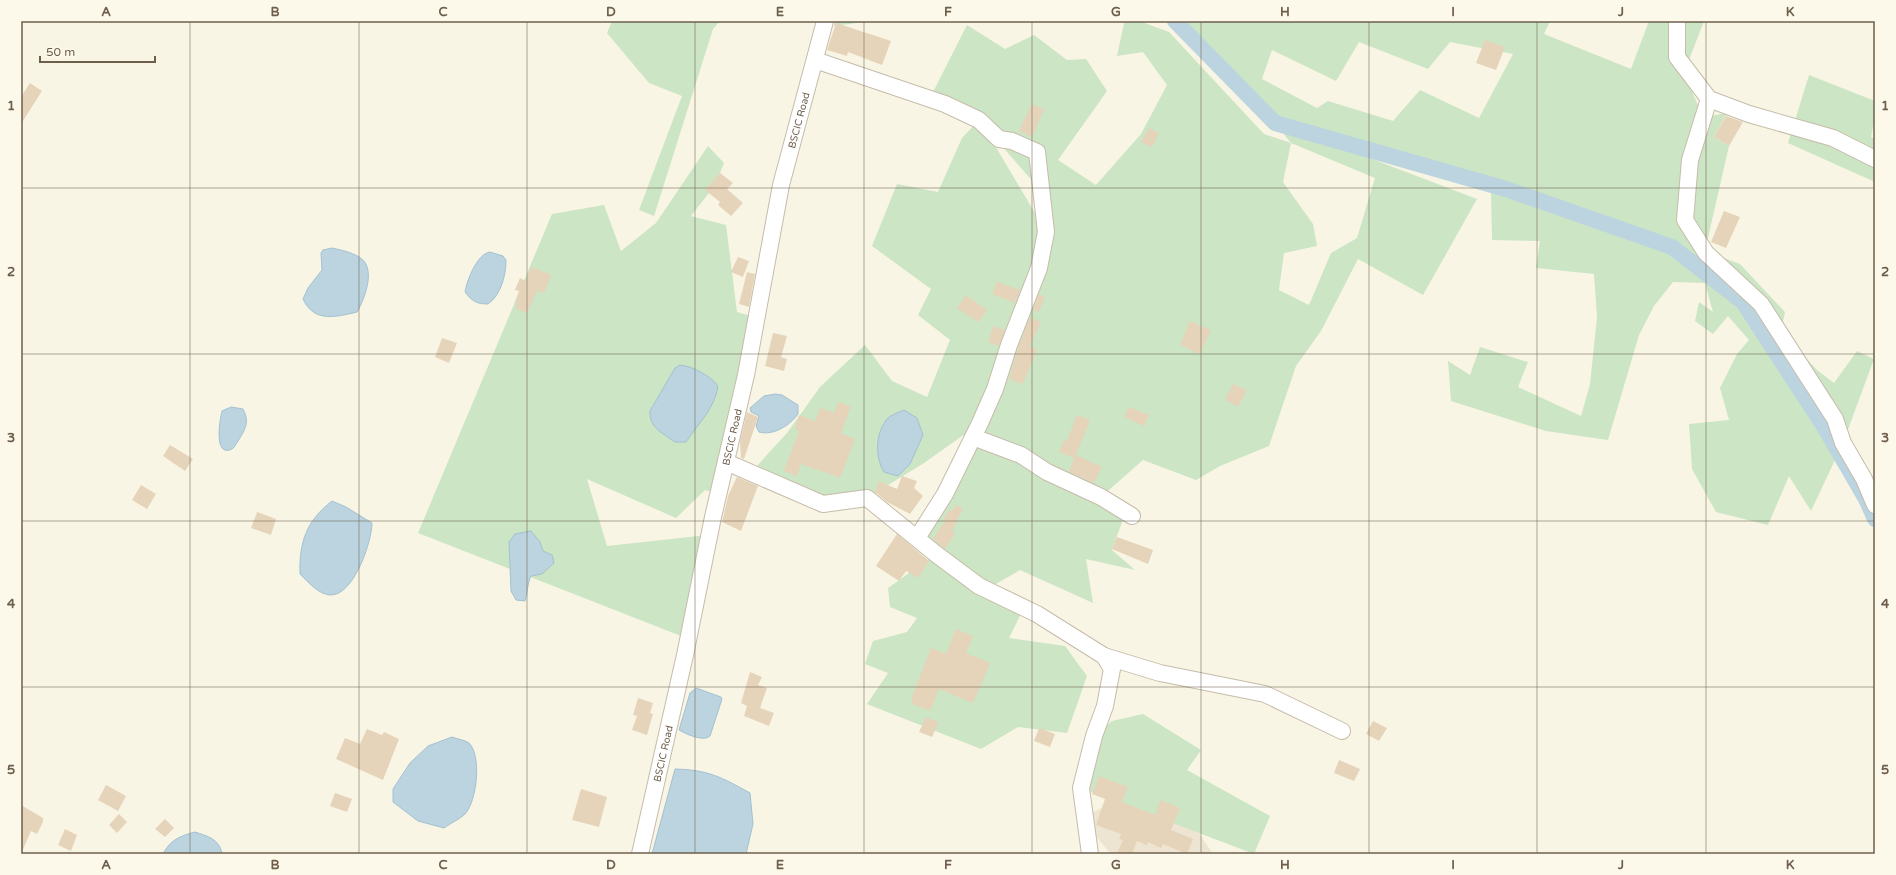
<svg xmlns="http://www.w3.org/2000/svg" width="1896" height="875" font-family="'Varela Round',sans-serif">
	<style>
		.residential { fill: #ede5d2 }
		.green { fill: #cbe5c5; fill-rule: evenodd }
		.water { fill: #bbd4e0; stroke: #a3c1d0 }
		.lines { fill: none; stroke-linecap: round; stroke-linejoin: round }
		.canal { stroke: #bbd4e0; stroke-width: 16 }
		.building { fill: #e6d4ba }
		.minor-casing { stroke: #c6bcaa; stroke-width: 18 }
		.minor { stroke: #fff; stroke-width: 16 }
		.grid { fill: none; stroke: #6e5f4d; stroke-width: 1; stroke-opacity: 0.55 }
		.labels { text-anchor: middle; stroke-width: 3; stroke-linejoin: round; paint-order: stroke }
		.street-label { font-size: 10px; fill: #6e5f4d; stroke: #fcf9ea }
		.neatline { fill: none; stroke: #6e5f4d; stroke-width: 1.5 }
		.grid-label { font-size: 13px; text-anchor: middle; font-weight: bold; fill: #6e5f4d }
	</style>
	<rect width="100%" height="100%" fill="#f9f5e4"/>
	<polygon class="residential" points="1163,780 1213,854 1111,854 1080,818"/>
	<g class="green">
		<polygon points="612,21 720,21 713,29 654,216 639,210 682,96 649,83 607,33"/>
		<polygon points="835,21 871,21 834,26"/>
		<path d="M1133 21H1139L1169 32 1264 134 1291 143 1275 123 1175 21H1550L1544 34 1631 69 1649 21H1704L1684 73 1703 117 1727 113 1714 137 1729 146 1705 251 1740 264 1785 312 1781 331 1817 370 1834 383 1857 351 1874 359 1843 443 1811 511 1789 476 1768 525 1716 512 1692 469 1689 424 1729 420 1720 388 1737 354 1749 340 1728 316 1713 334 1695 321 1699 302 1713 312 1705 283 1673 282 1654 306 1639 335 1608 440 1546 431 1451 401 1448 361 1470 375 1480 347 1528 362 1518 387 1581 416 1590 384 1597 317 1594 274 1536 268 1540 241 1492 240 1491 187 1283 125 1477 199 1423 295 1358 259 1321 331 1296 366 1269 446 1220 466 1196 480 1143 460 1101 497 1123 519 1112 550 1135 570 1086 559 1093 603 1020 570 996 584 987 585 1024 608 1009 638 1065 646 1087 676 1067 733 1018 727 981 749 867 704 888 673 865 664 873 641 907 632 917 618 890 607 888 588 936 554 917 538 979 424 924 463 867 498 823 504 755 468 787 433 820 387 865 345 892 381 927 397 950 340 918 315 931 289 872 246 897 184 938 192 962 138 979 120 931 96 967 25 1005 49 1034 35 1067 60 1086 59 1107 91 1058 160 1096 185 1141 134 1167 85 1143 52 1117 56 1124 23ZM1359 42 1428 69 1450 42 1513 54 1479 118 1420 90 1393 121 1328 101 1317 108 1262 79 1272 50 1336 81ZM981 122 1042 192 1045 230ZM1291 143 1375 178 1357 238 1331 253 1309 305 1279 290 1284 253 1317 246 1313 224 1283 182ZM1675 249 1741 301 1706 283Z"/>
		<polygon points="1809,75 1875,101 1875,116 1871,137 1875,139 1875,182 1788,143"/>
		<polygon points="708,146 724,163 715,185 691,216 726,225 737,312 751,316 716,493 705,490 676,518 587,479 607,546 707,535 681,636 418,533 552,214 604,205 621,251 656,223"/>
		<polygon points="1143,714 1201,750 1187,770 1270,816 1254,854 1081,788 1094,736 1112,721"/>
	</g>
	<g class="water">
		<path d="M332 248C341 250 351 252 359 257 377 267 365 298 357 312 336 317 314 323 303 299L308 288 322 270 321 253 323 250Z"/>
		<path d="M490 252 503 256 506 260C506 275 501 295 488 304 476 304 472 301 465 292 467 280 477 254 490 252Z"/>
		<path d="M680 365C692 366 711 376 718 386 715 408 698 424 686 442H675C663 433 649 428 650 411L675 368Z"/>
		<path d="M775 394 782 395 798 405V414C790 425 774 436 759 432L756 426 759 416 751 412 750 408 764 396Z"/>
		<path d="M231 407 243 409C250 422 245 430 238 441 236 444 235 447 232 449 213 458 220 419 222 411Z"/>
		<path d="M904 410 917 418 923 435 910 464 898 476 884 472C875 457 875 434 887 419 891 415 899 412 904 410Z"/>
		<path d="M332 501 346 507 372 523C372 541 354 595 331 595 319 595 308 582 300 574 299 543 306 521 332 501Z"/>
		<path d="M531 531 540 542 543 551 552 555 554 563 542 574 531 576C527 584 528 592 525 601L516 600 511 591 509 542 515 534Z"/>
		<path d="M696 688 721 697 722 699 710 736C703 742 686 734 679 730L690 693Z"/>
		<path d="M452 737C457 739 465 740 469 743 482 756 477 801 465 814 460 819 451 823 444 828L418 821 393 802V789L410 763 428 746Z"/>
		<path d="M675 769C709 770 721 777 750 793L753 824 746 854H652Z"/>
		<path d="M195 832C207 836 220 839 222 854H163C170 840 180 836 195 832Z"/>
	</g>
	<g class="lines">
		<polyline class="canal" points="1175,21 1275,123 1506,189 1672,247 1743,302 1825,428 1866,499 1875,519"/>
	</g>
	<g class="building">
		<polygon points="836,23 891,41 882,65 848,52 847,56 827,50"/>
		<polygon points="1485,40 1505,47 1496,70 1476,63"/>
		<polygon points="30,83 42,91 21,124 21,97"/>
		<polygon points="1032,104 1044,109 1032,137 1019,131"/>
		<polygon points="1726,116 1743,122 1729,146 1714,137"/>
		<polygon points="1149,128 1159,133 1152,147 1141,142"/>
		<polygon points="720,173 733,183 727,189 743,203 731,216 718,205 720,202 705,190"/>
		<polygon points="1724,211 1740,217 1726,248 1711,242"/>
		<polygon points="738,257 749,261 743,277 731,272"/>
		<polygon points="531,267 551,275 544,293 537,291 527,313 515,308 517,303 515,302 519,291 515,290 520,278 526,281"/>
		<polygon points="747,272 755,274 749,307 739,304"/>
		<polygon points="997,282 1020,290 1015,303 992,294"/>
		<polygon points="1039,294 1045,297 1039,312 1033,310"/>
		<polygon points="966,295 987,310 978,322 957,308"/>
		<polygon points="1030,317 1041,322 1030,346 1037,349 1023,384 1009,379 1018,348"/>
		<polygon points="1190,321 1211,330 1200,354 1180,345"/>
		<polygon points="993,326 1005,330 999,346 988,342"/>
		<polygon points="773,333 787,336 781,357 787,359 784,371 765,366"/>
		<polygon points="442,338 457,343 449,363 435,357"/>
		<polygon points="1233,384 1247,390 1238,407 1225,400"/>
		<polygon points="838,402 851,406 841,433 855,439 840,478 801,464 797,476 784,471 799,431 795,429 799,415 815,421 820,408 834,413"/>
		<polygon points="1129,407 1149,415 1144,426 1124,417"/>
		<polygon points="747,412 758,417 744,459 741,458 740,442"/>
		<polygon points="1077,415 1090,420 1076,455 1102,467 1094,483 1069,472 1074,458 1059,452 1064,440 1067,441"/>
		<polygon points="170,445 193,459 185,471 163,456"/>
		<polygon points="902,476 917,481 914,488 923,496 910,514 887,502 875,492 879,481 897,489"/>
		<polygon points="737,477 758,486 741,531 722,522 728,496"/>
		<polygon points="141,485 156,494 147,509 132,500"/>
		<polygon points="956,505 963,509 952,531 955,533 945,549 933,539 945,521 943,521 949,510 952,511"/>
		<polygon points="257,512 276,519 271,535 251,528"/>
		<polygon points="897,534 929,561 918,578 906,571 899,581 876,566"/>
		<polygon points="1117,537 1153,550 1148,564 1112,549"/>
		<polygon points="956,629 973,636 966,653 990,663 973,703 939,689 930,711 912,704 913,700 911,699 931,648 946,654"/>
		<polygon points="750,672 762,677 758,685 767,688 760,708 774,713 769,726 744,716 747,706 741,703"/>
		<polygon points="638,698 653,703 650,713 653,714 647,735 632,730 637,716 633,715"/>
		<polygon points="926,717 939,722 932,737 919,732"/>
		<polygon points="1373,721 1387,728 1379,741 1366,734"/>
		<polygon points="1039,728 1055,734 1050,747 1034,741"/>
		<polygon points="367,729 382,735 384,732 399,739 383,780 336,759 345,738 360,744"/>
		<polygon points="1339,760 1360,769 1354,781 1334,773"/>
		<polygon points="1099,776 1128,787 1122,802 1155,815 1160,800 1180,808 1171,830 1193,839 1187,854 1163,844 1161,848 1148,842 1147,845 1137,841 1132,854 1117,854 1123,840 1119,839 1121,834 1096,825 1105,799 1092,794"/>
		<polygon points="106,785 126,796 118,811 98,800"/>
		<polygon points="581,789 607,797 599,827 572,820"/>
		<polygon points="335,793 352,799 347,812 330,806"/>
		<polygon points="21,805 43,818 43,822 37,834 31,831 21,854"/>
		<polygon points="119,814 127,822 117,833 109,825"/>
		<polygon points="165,819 174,828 165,837 155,829"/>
		<polygon points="65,829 77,835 71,851 58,845"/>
	</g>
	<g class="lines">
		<g class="minor-casing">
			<g id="minor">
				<polyline points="1677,21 1677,57 1709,99 1749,114 1833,138 1875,159"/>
				<polyline points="815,60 945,104 979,120 999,139 1012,141 1037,152 1046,232 1039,268 1009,345 995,389 980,423 945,494 917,538"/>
				<polyline points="1709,99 1690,160 1685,220 1706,253 1761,304 1835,419 1843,443 1864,479 1875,505"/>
				<polyline points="973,437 1021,455 1047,472 1101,497 1132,516"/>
				<polyline points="726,462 823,504 867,498 936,554 979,586 1037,614 1104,656 1112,669 1105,706 1094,736 1081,788 1090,854"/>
				<polyline points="1104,656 1160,673 1265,694 1342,731"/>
				<path id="s1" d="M640 854 685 655 713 517 746 375 781 185 825 21"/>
			</g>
		</g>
		<use href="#minor" class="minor"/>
	</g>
	<path class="grid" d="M190 21V854M359 21V854M527 21V854M695 21V854M864 21V854M1032 21V854M1201 21V854M1369 21V854M1537 21V854M1706 21V854M21 188H1875M21 354H1875M21 521H1875M21 687H1875"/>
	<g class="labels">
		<g class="street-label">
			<text dy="4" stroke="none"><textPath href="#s1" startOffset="751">BSCIC Road</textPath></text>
			<text dy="4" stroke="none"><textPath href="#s1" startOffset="427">BSCIC Road</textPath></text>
			<text dy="4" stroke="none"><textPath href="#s1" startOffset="103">BSCIC Road</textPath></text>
		</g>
	</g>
	<rect width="1896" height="875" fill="none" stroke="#fcf9ea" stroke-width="44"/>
	<path d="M40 56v6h115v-6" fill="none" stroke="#6e5f4d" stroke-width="2"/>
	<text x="46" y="56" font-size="12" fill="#6e5f4d" stroke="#fcf9ea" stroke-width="3" paint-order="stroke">50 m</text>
	<rect x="22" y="22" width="1852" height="831" class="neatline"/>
	<g class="grid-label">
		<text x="106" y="16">A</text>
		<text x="275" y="16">B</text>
		<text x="443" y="16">C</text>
		<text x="611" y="16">D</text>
		<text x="780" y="16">E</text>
		<text x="948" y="16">F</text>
		<text x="1116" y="16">G</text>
		<text x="1285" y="16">H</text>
		<text x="1453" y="16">I</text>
		<text x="1621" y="16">J</text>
		<text x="1790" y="16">K</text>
		<text x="11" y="110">1</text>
		<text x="1885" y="110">1</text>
		<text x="11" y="276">2</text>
		<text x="1885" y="276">2</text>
		<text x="11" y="442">3</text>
		<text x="1885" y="442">3</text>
		<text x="11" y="608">4</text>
		<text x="1885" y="608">4</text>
		<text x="11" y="774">5</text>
		<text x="1885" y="774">5</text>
		<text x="106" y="869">A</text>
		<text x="275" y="869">B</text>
		<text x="443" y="869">C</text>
		<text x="611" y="869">D</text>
		<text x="780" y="869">E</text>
		<text x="948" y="869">F</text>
		<text x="1116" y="869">G</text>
		<text x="1285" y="869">H</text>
		<text x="1453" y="869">I</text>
		<text x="1621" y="869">J</text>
		<text x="1790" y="869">K</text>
	</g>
</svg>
